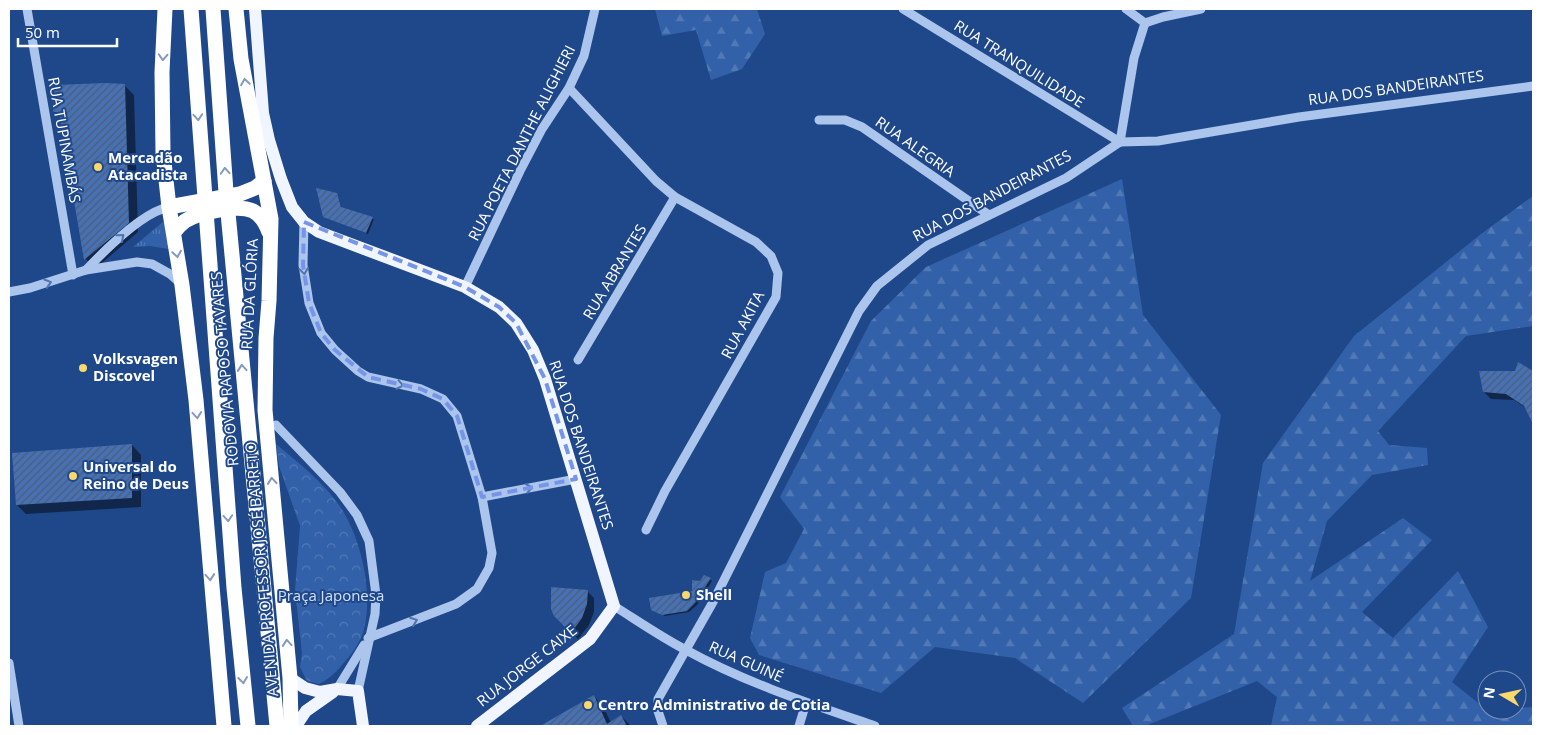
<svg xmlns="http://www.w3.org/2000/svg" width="1542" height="735" font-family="'Open Sans',sans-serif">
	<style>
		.grass { fill: url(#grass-tufts) }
		.forest { fill: url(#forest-firs) }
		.park { fill: url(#park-crowns) }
		.shadow { fill: #0007 }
		.building { fill: url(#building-hatch) }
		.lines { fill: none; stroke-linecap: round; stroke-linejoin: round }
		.minor { stroke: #abc5ec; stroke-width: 9 }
		.major { stroke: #f1f5ff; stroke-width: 12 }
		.highway { stroke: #fff; stroke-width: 15 }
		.oneway { stroke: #849abf }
		.oneway2 { stroke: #5074ad }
		.marked { fill: none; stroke: #7795e8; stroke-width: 4; stroke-dasharray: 10 6; stroke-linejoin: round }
		.poi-dot { fill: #fad86b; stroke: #1f488b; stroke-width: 2 }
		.labels { text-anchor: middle; stroke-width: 4; stroke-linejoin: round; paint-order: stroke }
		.street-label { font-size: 15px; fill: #fff; stroke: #1f488b }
		.poi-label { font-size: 15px; font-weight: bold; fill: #fff; stroke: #1f488b; text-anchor: start }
		.park-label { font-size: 15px; fill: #d1e1f9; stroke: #1f488b }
	</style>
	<defs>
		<pattern id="grass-tufts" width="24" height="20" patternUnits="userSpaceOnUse" patternTransform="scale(1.25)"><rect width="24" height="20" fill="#3261a9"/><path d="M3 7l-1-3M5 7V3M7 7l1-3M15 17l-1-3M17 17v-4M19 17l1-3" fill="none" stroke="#5179b6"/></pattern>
		<pattern id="forest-firs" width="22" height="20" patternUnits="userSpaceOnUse" patternTransform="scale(1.25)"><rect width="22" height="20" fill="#3261a9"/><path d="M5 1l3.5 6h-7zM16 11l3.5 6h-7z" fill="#5179b6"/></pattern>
		<pattern id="park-crowns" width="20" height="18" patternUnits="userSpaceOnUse" patternTransform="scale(1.25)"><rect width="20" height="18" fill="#3261a9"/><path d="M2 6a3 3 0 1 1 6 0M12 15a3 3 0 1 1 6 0" fill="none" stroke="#5179b6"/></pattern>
		<pattern id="building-hatch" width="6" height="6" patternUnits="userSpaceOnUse" patternTransform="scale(1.25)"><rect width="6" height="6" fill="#4771b3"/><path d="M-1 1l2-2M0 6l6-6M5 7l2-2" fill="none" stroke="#4a5d7a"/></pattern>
	</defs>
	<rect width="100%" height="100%" fill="#1f488b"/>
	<polygon class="grass" points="164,221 169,249 150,246 133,247"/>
	<g class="forest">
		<polygon points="655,9 757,9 765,34 742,69 711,80 696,30 662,36"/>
		<polygon points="1122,179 1143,315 1221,415 1191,598 1083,703 1015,658 935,647 881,693 759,655 750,638 765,572 786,563 804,529 780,497 871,321 926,267"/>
		<polygon points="1533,196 1533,326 1466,336 1378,431 1389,445 1427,448 1428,465 1372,475 1327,521 1310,581 1403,518 1432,540 1362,612 1393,638 1458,571 1488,627 1452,682 1487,710 1517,710 1517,708 1533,707 1533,726 1271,726 1277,697 1257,681 1145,726 1133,726 1122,708 1234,634 1263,463 1354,336 1481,234"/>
	</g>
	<path class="park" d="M276 444C300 464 326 484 343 511 362 543 373 593 364 629 361 642 351 655 342 665 335 673 329 679 319 684L307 681 300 667 302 653 295 590 300 526 279 466Z"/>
	<g class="shadow">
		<polygon points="124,85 134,95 138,232 95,269 86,259 61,118 54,112"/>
		<polygon points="336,194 338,197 342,209 374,219 368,234 325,217"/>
		<polygon points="1518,364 1533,373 1533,421 1527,409 1514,400 1491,399 1484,392 1516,372"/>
		<polygon points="132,445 141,455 141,507 26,514 17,505"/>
		<polygon points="710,579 712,581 697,605 689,612 665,616 652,609 693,592 701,582"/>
		<polygon points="587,591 594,598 594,612 589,625 578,639 555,616"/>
		<polygon points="594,696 603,706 611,723 621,716 631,726 542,726"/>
	</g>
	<g class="building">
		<polygon points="105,83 125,84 129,223 84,260 59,112 53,112 55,85"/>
		<polygon points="316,188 337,193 341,207 373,217 366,233 323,217"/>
		<polygon points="1518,362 1533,371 1533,424 1524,406 1506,394 1483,392 1479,371 1515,371"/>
		<polygon points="132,444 132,498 16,505 12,453"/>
		<polygon points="704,575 711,578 695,603 687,611 662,615 651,610 649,598 692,591 692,580 700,581"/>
		<polygon points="551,587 588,590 587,604 582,618 571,633 554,616 551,609"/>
		<polygon points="594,695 607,724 621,715 627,726 540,726"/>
	</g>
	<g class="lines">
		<g class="minor">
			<polyline points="27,9 73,275"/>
			<polyline points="903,9 1120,142"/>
			<polyline points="1126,9 1145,23"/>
			<polyline points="1145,23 1163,17 1201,9"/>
			<polyline points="569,88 656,181 675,197 756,242 771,256 778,273 776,297 665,491 646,530"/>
			<polyline points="819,120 845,120 862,127 989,215"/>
			<polyline points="1120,142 1134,58 1145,23"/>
			<polyline points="304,222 303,265 309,303 321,333 335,350 358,371 368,377 421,389 443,399 457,416 482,497 492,553 489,568 477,589 456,604 368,638"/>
			<path d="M86 270C104 251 143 212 169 207"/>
			<polyline points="465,287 520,171 542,129 569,88 584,56 595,9"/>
			<polyline points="9,292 30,288 86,270 137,262 152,264 170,274 182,285"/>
			<polyline points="578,360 675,197"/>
			<polyline points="276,425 340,492 357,515 369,541 376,595 375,614 358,691"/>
			<polyline points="482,497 576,479"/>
			<path d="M614 606C638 621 661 637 686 650 746 683 811 704 875 726"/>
			<polyline points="9,663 19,726"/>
			<polyline points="337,689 364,645"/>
			<polyline points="663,726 658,711 658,699 713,602 859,311 877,286 928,245 1066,178 1120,142 1158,141 1299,117 1533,86"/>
			<polyline points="799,726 806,703"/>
		</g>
		<g class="major">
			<polyline points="255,9 263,113 269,140 281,179 292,207 304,222 319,232 465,287 499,307 516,323 533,350 545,379 614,606 590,639 477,726"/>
			<polyline points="290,678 305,688 320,692 337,689 358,691 363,726"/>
			<polyline points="296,726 306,711 333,692"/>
		</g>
		<g class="highway">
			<polyline points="165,9 162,72 163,153 169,207 182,285 196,400 224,726"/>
			<polyline points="191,9 234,588 248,726"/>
			<polyline points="213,9 226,192 277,726"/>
			<polyline points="236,9 241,59 271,219 269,301 266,338 265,410 290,678 291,726"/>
			<polyline points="169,207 240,194 255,188 264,181"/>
			<path d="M174 232C177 228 181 224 185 221 199 212 238 204 253 211 261 215 266 224 269 232"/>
		</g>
	</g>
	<defs><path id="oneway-chevron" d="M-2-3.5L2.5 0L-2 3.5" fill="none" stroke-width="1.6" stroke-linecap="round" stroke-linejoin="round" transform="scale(1.25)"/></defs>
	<g class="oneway">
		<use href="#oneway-chevron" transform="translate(163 57) rotate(93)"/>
		<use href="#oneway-chevron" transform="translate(245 82) rotate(-99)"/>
		<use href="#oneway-chevron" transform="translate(198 117) rotate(86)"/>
		<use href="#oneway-chevron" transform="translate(225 171) rotate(-94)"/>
		<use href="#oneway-chevron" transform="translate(177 254) rotate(81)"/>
		<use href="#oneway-chevron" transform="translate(242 368) rotate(-95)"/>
		<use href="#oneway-chevron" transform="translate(197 415) rotate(85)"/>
		<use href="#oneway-chevron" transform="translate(272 481) rotate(-95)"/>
		<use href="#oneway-chevron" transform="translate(228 518) rotate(86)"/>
		<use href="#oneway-chevron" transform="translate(210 577) rotate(85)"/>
		<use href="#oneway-chevron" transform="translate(287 643) rotate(-95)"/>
		<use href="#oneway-chevron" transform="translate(243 680) rotate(84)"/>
	</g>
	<g class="oneway2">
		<use href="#oneway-chevron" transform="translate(121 237) rotate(-40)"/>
		<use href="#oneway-chevron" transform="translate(304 271) rotate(82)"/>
		<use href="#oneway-chevron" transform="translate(48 283) rotate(-17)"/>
		<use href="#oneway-chevron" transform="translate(400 385) rotate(12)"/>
		<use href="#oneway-chevron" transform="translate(529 488) rotate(-11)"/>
		<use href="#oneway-chevron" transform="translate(414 621) rotate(-21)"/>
	</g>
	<path class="marked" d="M304 222 465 287 499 307 516 323 545 379 576 479 482 497 457 416 443 399 421 389 368 377 335 350 321 333 309 303 303 265Z"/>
	<g class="poi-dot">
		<circle cx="98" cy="167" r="5"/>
		<circle cx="83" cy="368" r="5"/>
		<circle cx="73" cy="476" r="5"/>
		<circle cx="686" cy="595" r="5"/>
		<circle cx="588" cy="705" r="5"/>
	</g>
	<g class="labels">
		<g class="street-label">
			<text transform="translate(1019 64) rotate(32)" y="5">RUA TRANQUILIDADE</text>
			<text transform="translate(1396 88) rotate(-8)" y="5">RUA DOS BANDEIRANTES</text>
			<text transform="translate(64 140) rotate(80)" y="5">RUA TUPINAMBÁS</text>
			<text transform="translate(522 143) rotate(-63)" y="5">RUA POETA DANTHE ALIGHIERI</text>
			<text transform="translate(915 147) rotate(35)" y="5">RUA ALEGRIA</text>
			<text transform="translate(992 196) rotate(-28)" y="5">RUA DOS BANDEIRANTES</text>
			<text transform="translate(615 272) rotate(-59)" y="5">RUA ABRANTES</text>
			<text transform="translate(250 294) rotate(-87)" y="5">RUA DA GLÓRIA</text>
			<text transform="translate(743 325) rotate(-62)" y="5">RUA AKITA</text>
			<text transform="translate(225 369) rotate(-95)" y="5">RODOVIA RAPOSO TAVARES</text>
			<text transform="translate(581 445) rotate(72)" y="5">RUA DOS BANDEIRANTES</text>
			<text transform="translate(262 569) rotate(-95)" y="5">AVENIDA PROFESSOR JOSÉ BARRETO</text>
			<text transform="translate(746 662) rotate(24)" y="5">RUA GUINÉ</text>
			<text transform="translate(527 666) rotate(-38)" y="5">RUA JORGE CAIXE</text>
		</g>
		<g class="poi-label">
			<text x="108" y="163">Mercadão<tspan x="108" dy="17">Atacadista</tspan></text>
			<text x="93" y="364">Volksvagen<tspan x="93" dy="17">Discovel</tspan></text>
			<text x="83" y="472">Universal do<tspan x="83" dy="17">Reino de Deus</tspan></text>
			<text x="696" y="600">Shell</text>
			<text x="598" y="710">Centro Administrativo de Cotia</text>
		</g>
		<g class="park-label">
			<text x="331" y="601">Praça Japonesa</text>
		</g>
	</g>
	<rect width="1542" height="735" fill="none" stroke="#ffffff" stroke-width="20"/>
	<g transform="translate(1502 695) rotate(279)"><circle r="24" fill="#1f488b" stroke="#7991b9"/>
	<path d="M0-4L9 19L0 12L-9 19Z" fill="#fad86b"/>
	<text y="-8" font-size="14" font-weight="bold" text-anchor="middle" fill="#ffffff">N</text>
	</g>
	<path d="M18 38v8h99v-8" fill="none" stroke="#ffffff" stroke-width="2.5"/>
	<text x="25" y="38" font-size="15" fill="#ffffff" stroke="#1f488b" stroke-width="4" paint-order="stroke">50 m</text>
</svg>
